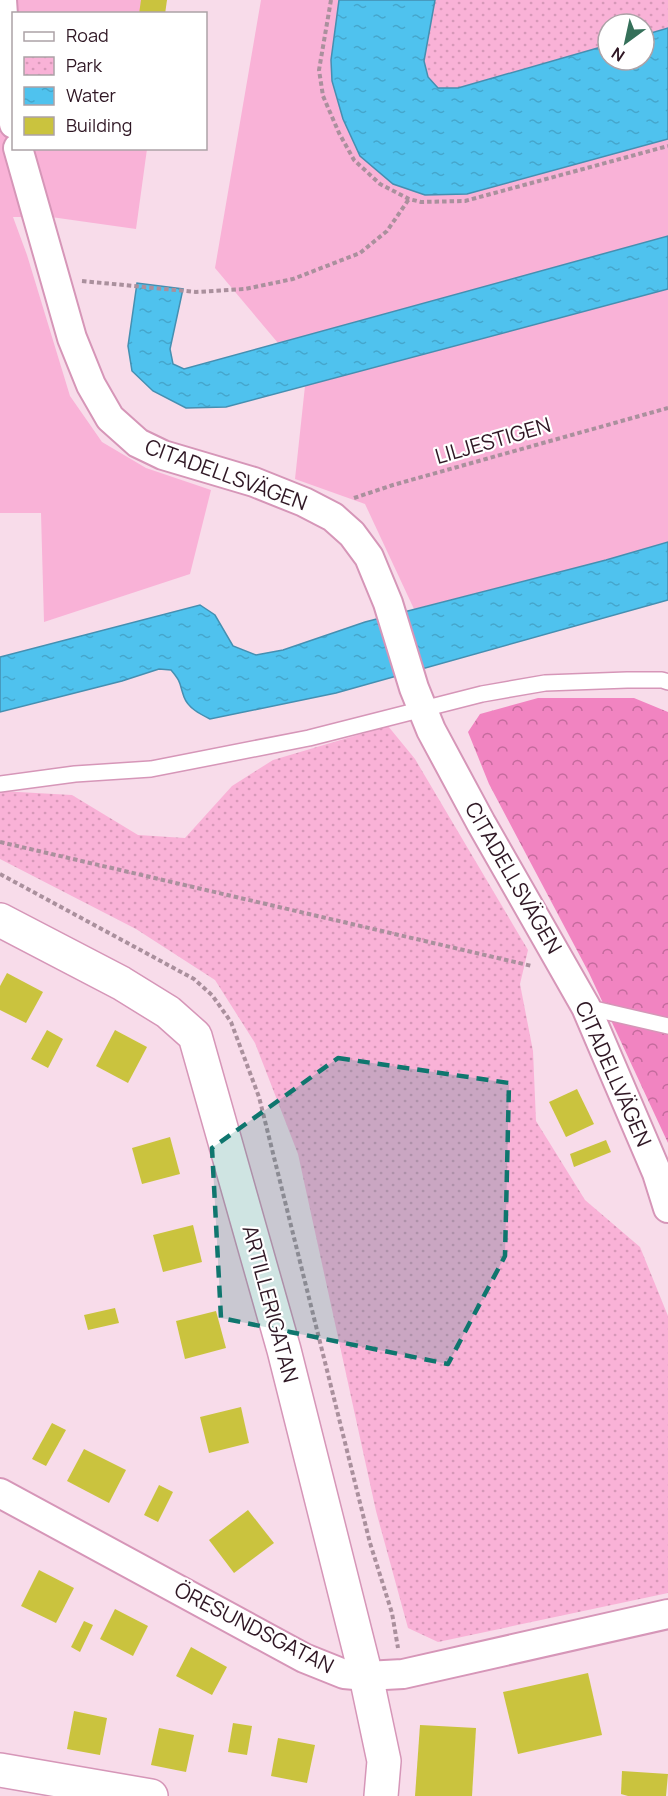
<svg xmlns="http://www.w3.org/2000/svg" width="668" height="1796" font-family="Manrope,sans-serif">
	<style>
		.green { fill: #f9b2d7 }
		.forest { fill: url(#forest-crowns) }
		.park { fill: url(#park-dots) }
		.water { fill: url(#water-ripples); stroke: #458fb1; stroke-width: 1.5 }
		.building { fill: #cac33e }
		.lines { fill: none; stroke-linecap: round; stroke-linejoin: round }
		.lane-casing { stroke: #d696b8; stroke-width: 18 }
		.street-casing { stroke: #d696b8; stroke-width: 32 }
		.secondary-casing { stroke: #d696b8; stroke-width: 36 }
		.path { stroke: #aa909d; stroke-width: 4; stroke-dasharray: 4.5 3; stroke-linecap: butt }
		.lane { stroke: #fff; stroke-width: 15 }
		.street { stroke: #fff; stroke-width: 28 }
		.secondary { stroke: #fff; stroke-width: 33 }
		.marked { fill: #0f766e; fill-opacity: 0.2; stroke: #0f766e; stroke-width: 4.5; stroke-dasharray: 12 8; stroke-linejoin: round }
		.labels { text-anchor: middle; stroke-width: 4.5; stroke-linejoin: round; paint-order: stroke }
		.street-label { font-size: 21px; fill: #2f1724; stroke: #fff }
	</style>
	<defs>
		<pattern id="forest-crowns" width="20" height="18" patternUnits="userSpaceOnUse" patternTransform="scale(1.5)"><rect width="20" height="18" fill="#f184c1"/><path d="M2 6a3 3 0 1 1 6 0M12 15a3 3 0 1 1 6 0" fill="none" stroke="#c46b9d"/></pattern>
		<pattern id="park-dots" width="8" height="8" patternUnits="userSpaceOnUse" patternTransform="scale(1.5)"><rect width="8" height="8" fill="#f9b2d7"/><path d="M2 2h.1M6 6h.1" fill="none" stroke="#d698b8" stroke-width="1.8" stroke-linecap="round"/></pattern>
		<pattern id="water-ripples" width="26" height="14" patternUnits="userSpaceOnUse" patternTransform="scale(1.5)"><rect width="26" height="14" fill="#4fc2ee"/><path d="M2 4q2-2 4 0t4 0M15 11q2-2 4 0t4 0" fill="none" stroke="#45a6cc"/></pattern>
	</defs>
	<rect width="100%" height="100%" fill="#f8dcea"/>
	<g class="green">
		<polygon points="0,0 166,0 165,13 14,14 14,148 147,149 136,229 51,217 13,217 27,255 70,396 102,442 146,468 211,490 190,574 44,622 41,513 0,513"/>
		<polygon points="261,0 339,0 331,60 467,194 668,139 668,240 278,343 215,268"/>
		<polygon points="668,289 668,542 606,560 414,609 365,504 295,479 305,386"/>
	</g>
	<polygon class="forest" points="538,698 634,698 668,712 668,1143 589,973 489,784 468,732 480,714"/>
	<g class="park">
		<polygon points="435,0 668,0 668,28 644,35 644,24 608,24 608,45 458,88 438,88 428,77 424,61"/>
		<polygon points="388,726 415,759 528,950 520,984 533,1051 536,1121 585,1200 640,1247 668,1316 668,1593 438,1642 408,1628 376,1511 298,1154 255,1043 215,980 136,929 0,859 0,791 72,795 138,835 185,838 232,786 273,760"/>
	</g>
	<g class="water">
		<polygon points="339,0 435,0 424,61 428,77 438,88 458,88 608,45 608,60 644,60 644,35 668,28 668,139 467,194 425,195 393,184 360,156 343,119 332,81 331,60"/>
		<polygon points="668,236 668,289 226,407 186,408 153,391 132,371 128,346 137,283 183,289 170,349 173,364 184,369"/>
		<path d="M668 542V600L336 693 210 719C200 714 188 708 184 697 179 683 182 683 171 670L159 669 122 681 0 712V657L200 605 215 615 233 646 256 655 283 650 365 622 606 560Z"/>
	</g>
	<g class="building">
		<polygon points="141,0 167,0 165,14 139,14"/>
		<polygon points="7,973 43,992 26,1023 0,1010 0,986"/>
		<polygon points="47,1030 63,1039 48,1068 31,1059"/>
		<polygon points="115,1030 147,1047 128,1083 96,1066"/>
		<polygon points="577,1089 594,1124 566,1137 549,1102"/>
		<polygon points="170,1137 180,1174 142,1184 132,1148"/>
		<polygon points="606,1140 611,1152 574,1167 570,1154"/>
		<polygon points="193,1225 202,1262 163,1272 153,1235"/>
		<polygon points="115,1308 119,1323 88,1330 84,1315"/>
		<polygon points="216,1311 226,1348 185,1359 176,1321"/>
		<polygon points="241,1407 249,1443 209,1453 200,1417"/>
		<polygon points="52,1423 66,1430 46,1466 32,1459"/>
		<polygon points="84,1449 126,1470 109,1503 67,1481"/>
		<polygon points="159,1485 173,1492 158,1522 144,1515"/>
		<polygon points="248,1510 274,1543 234,1573 209,1540"/>
		<polygon points="39,1570 74,1588 56,1623 21,1606"/>
		<polygon points="115,1609 148,1626 133,1656 100,1639"/>
		<polygon points="84,1621 93,1625 80,1652 71,1647"/>
		<polygon points="191,1647 227,1667 212,1695 176,1676"/>
		<polygon points="588,1673 602,1735 518,1754 503,1692"/>
		<polygon points="74,1711 107,1718 100,1755 67,1749"/>
		<polygon points="233,1723 252,1726 247,1755 228,1752"/>
		<polygon points="420,1725 476,1728 472,1796 415,1796"/>
		<polygon points="159,1728 194,1735 186,1772 151,1765"/>
		<polygon points="278,1738 315,1745 307,1783 271,1776"/>
		<polygon points="622,1771 668,1774 666,1796 628,1796 621,1794"/>
	</g>
	<g class="lines">
		<g class="lane-casing">
			<g id="lane">
				<polyline points="0,784 75,774 151,769 309,738 482,694 545,683 627,680 662,680 668,682"/>
				<polyline points="586,1007 668,1026"/>
			</g>
		</g>
		<g class="street-casing">
			<g id="street">
				<polyline points="2,0 6,61 14,124"/>
				<polyline points="18,148 72,338 91,385 110,418 138,443 163,455 254,482 304,502 333,517 352,534 369,557 388,603 414,688 431,730 481,823 586,1007 657,1173 668,1208"/>
				<polyline points="0,1493 304,1658 344,1674 366,1676 403,1674 668,1614"/>
			</g>
		</g>
		<g class="secondary-casing">
			<g id="secondary">
				<polyline points="0,920 121,983 168,1012 195,1036 284,1350 366,1676 384,1761 381,1796"/>
				<polyline points="0,1770 151,1796"/>
			</g>
		</g>
		<g class="path">
			<polyline points="331,0 319,70 323,96 339,133 354,160 380,184 409,199 421,202 465,201 668,146"/>
			<polyline points="82,281 196,292 245,289 293,279 360,253 387,231 409,199"/>
			<polyline points="354,498 393,485 668,408"/>
			<polyline points="0,842 532,966"/>
			<polyline points="0,874 194,979 212,995 231,1022 259,1097 370,1543 392,1613 398,1648"/>
		</g>
		<use href="#lane" class="lane"/>
		<use href="#street" class="street"/>
		<use href="#secondary" class="secondary"/>
	</g>
	<path class="marked" d="M338 1058 509 1083 505 1256 448 1364 221 1318 212 1148Z"/>
	<g class="labels">
		<g class="street-label">
			<text transform="translate(493 441) rotate(-16)" y="7">LILJESTIGEN</text>
			<text transform="translate(226 475) rotate(20)" y="7">CITADELLSVÄGEN</text>
			<text transform="translate(513 878) rotate(60)" y="7">CITADELLSVÄGEN</text>
			<text transform="translate(613 1074) rotate(66)" y="7">CITADELLVÄGEN</text>
			<text transform="translate(270 1304) rotate(75)" y="7">ARTILLERIGATAN</text>
			<text transform="translate(254 1628) rotate(27)" y="7">ÖRESUNDSGATAN</text>
		</g>
	</g>
	<rect x="12" y="12" width="195" height="138" fill="#ffffff" stroke="#aca2a7" stroke-width="1.5"/>
	<rect x="24" y="32" width="30" height="9" fill="#ffffff" stroke="#aca2a7" stroke-width="1.5"/>
	<text x="66" y="42" font-size="18" fill="#2f1724">Road</text>
	<rect x="24" y="57" width="30" height="18" fill="url(#park-dots)" stroke="#aca2a7" stroke-width="1.5"/>
	<text x="66" y="72" font-size="18" fill="#2f1724">Park</text>
	<rect x="24" y="87" width="30" height="18" fill="url(#water-ripples)" stroke="#aca2a7" stroke-width="1.5"/>
	<text x="66" y="102" font-size="18" fill="#2f1724">Water</text>
	<rect x="24" y="117" width="30" height="18" fill="#cac33e" stroke="#aca2a7" stroke-width="1.5"/>
	<text x="66" y="132" font-size="18" fill="#2f1724">Building</text>
	<g transform="translate(626 42) rotate(213)"><circle r="28" fill="#ffffff" stroke="#aca2a7" stroke-width="1.5"/>
	<path d="M0-4.5L10 22L0 15L-10 22Z" fill="#35705a"/>
	<text y="-9" font-size="16" font-weight="bold" text-anchor="middle" fill="#2f1724">N</text>
	</g>
</svg>
